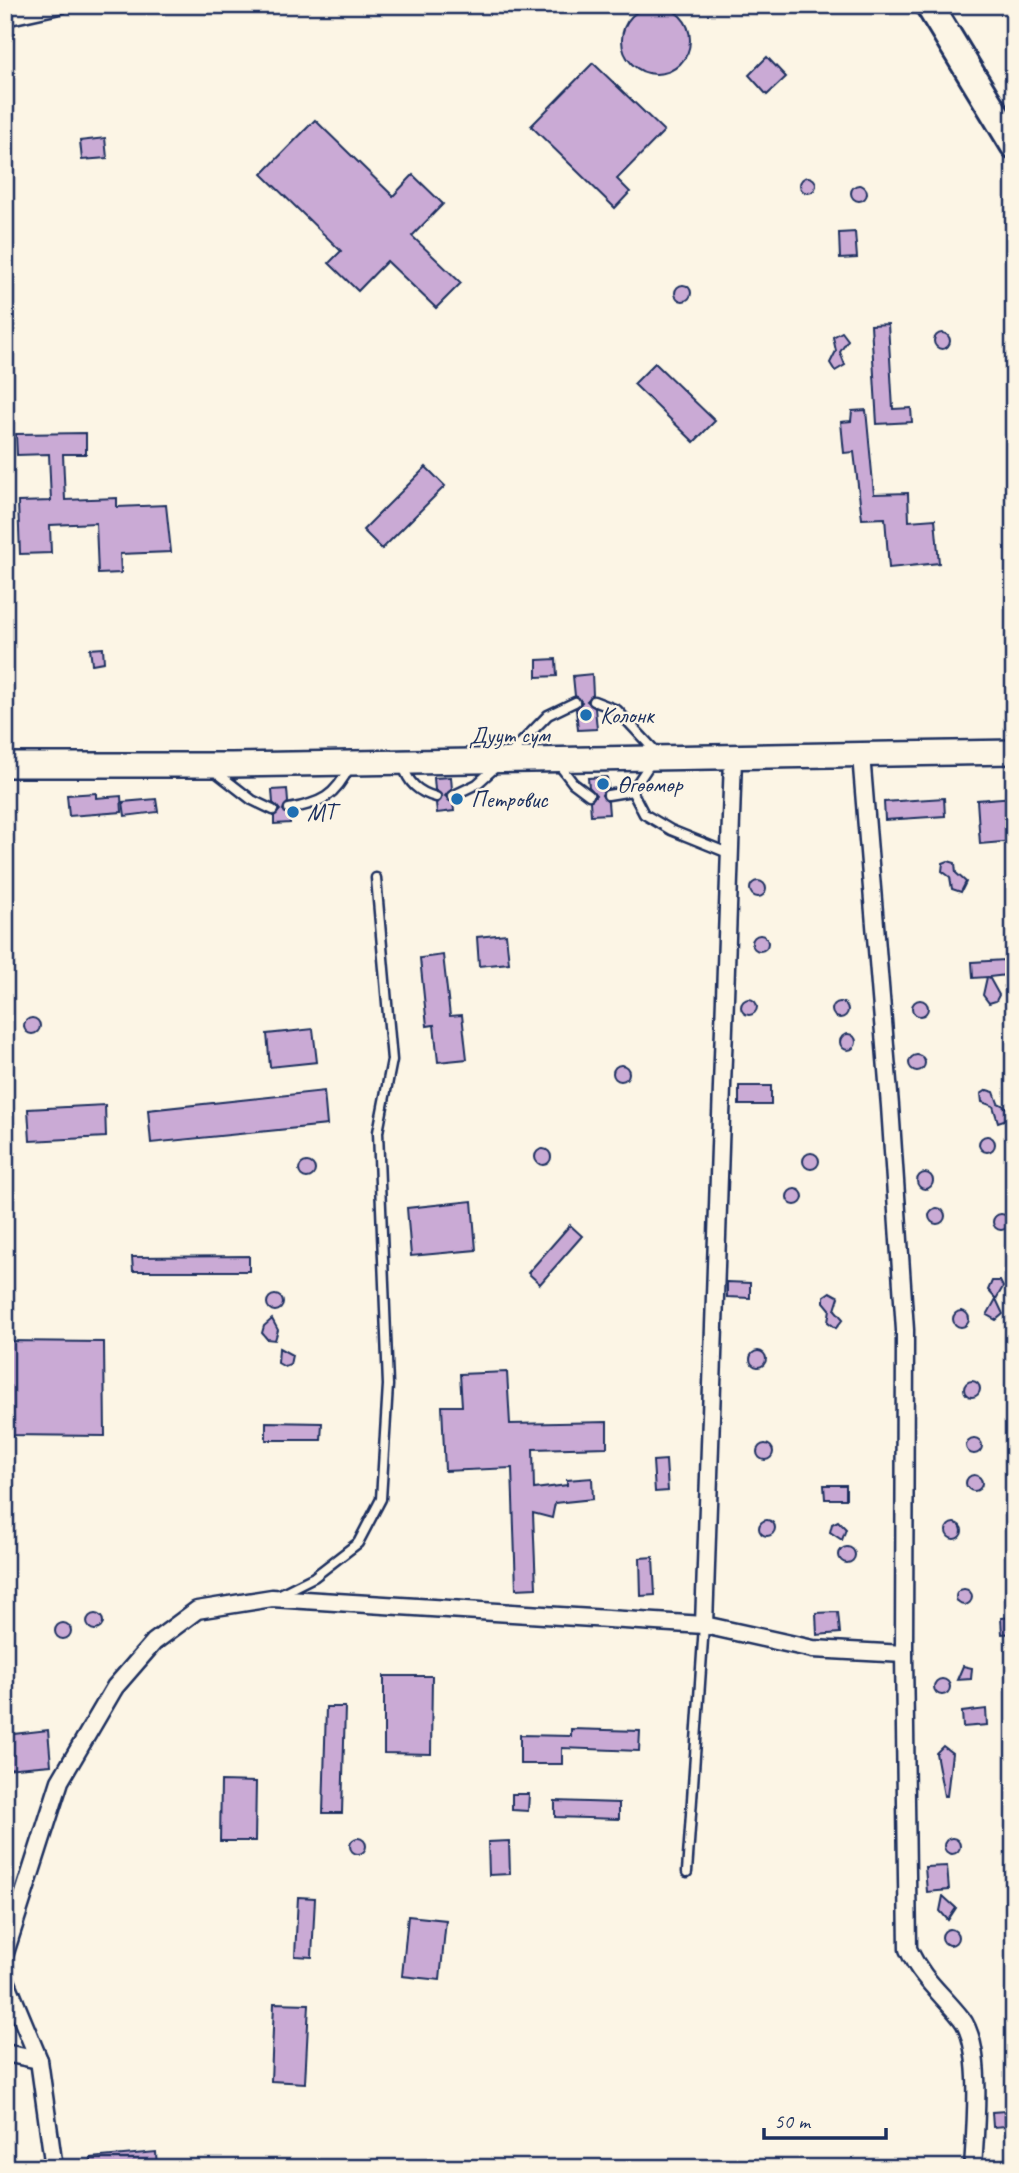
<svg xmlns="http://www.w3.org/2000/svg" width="1019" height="2173" font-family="Caveat,sans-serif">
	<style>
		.building { fill: #caaad5; stroke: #1b2f5e; stroke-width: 2 }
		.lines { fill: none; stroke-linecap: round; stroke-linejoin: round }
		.service-casing { stroke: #1b2f5e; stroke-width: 13 }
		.minor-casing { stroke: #1b2f5e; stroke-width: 21 }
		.secondary-casing { stroke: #1b2f5e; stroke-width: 28 }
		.trunk-casing { stroke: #1b2f5e; stroke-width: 32 }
		.service { stroke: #fcf5e5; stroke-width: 8 }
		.minor { stroke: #fcf5e5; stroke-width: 16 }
		.secondary { stroke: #fcf5e5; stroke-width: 23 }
		.trunk { stroke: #fcf5e5; stroke-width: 26 }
		.poi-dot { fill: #1f6fb2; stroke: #fcf5e5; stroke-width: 2.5 }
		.labels { text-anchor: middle; stroke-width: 5; stroke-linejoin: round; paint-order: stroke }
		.poi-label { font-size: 24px; fill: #1b2f5e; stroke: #fcf5e5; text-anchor: start }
		.street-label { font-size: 24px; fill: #1b2f5e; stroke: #fcf5e5 }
	</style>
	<rect width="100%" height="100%" fill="#fcf5e5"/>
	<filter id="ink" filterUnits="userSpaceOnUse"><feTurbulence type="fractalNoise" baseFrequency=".0143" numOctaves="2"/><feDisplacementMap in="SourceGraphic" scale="14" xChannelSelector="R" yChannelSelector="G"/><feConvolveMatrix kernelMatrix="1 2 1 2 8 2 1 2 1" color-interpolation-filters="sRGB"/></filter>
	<g filter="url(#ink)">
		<g class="building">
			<circle cx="656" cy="40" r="34"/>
			<polygon points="767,57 786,77 767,95 749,75"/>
			<polygon points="593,63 664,131 617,179 630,192 615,208 531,126"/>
			<polygon points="315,120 393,196 413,175 443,204 412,236 461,283 436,308 387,261 358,291 329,263 341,251 262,174"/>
			<polygon points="105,138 107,158 82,160 80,141"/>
			<circle cx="808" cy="185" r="8"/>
			<circle cx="859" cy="193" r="8"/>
			<polygon points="855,232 857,258 840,259 839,233"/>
			<circle cx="683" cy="293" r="8"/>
			<polygon points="888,324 893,409 911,408 912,422 877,424 871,325"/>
			<polygon points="842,332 848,340 840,352 845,365 835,371 830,363 836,351 833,337"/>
			<circle cx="942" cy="341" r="8"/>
			<polygon points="655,363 715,421 694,442 634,384"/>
			<polygon points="866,410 874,494 908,493 909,521 935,519 939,563 889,568 885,518 862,519 854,452 844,453 841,422 851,421 852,411"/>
			<polygon points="86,433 86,454 63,454 65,500 117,498 117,507 166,505 171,552 120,554 121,573 98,574 96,523 50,525 51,553 20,554 18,502 51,501 49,454 17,455 16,434"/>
			<polygon points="426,467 445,486 382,549 363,530"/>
			<polygon points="103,648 104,662 92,664 90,649"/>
			<polygon points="556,659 557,676 537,677 537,660"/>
			<polygon points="592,674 593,695 587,701 595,708 597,729 578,730 576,709 582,702 575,696 573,676"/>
			<polygon points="451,777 452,789 445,796 453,802 454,811 437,813 436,803 442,796 435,790 434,778"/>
			<polygon points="607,777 608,788 602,795 608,802 609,814 591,815 590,801 596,795 589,787 588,778"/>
			<polygon points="287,789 288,802 283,810 289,815 290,823 274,824 274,816 280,810 273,803 272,790"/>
			<polygon points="96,793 96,798 121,796 122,812 69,816 67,795"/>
			<polygon points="1014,797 1014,841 980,844 977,800"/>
			<polygon points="944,798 945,816 885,820 884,802"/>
			<polygon points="156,799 158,812 125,816 123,802"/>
			<polygon points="948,861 955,863 956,873 966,882 961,892 952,889 950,877 942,871 943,863"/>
			<circle cx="758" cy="889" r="8"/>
			<polygon points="506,934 509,963 479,966 477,937"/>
			<circle cx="760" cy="943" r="8"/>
			<polygon points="443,955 450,1016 462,1015 467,1059 438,1062 434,1025 427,1026 420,958"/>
			<polygon points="1005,960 1006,975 989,977 999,995 996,1001 989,1003 983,995 987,977 973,978 972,962"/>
			<circle cx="749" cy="1007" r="8"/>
			<circle cx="920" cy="1008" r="8"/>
			<circle cx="840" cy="1010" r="8"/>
			<circle cx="32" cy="1026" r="8"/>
			<polygon points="313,1029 317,1062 270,1067 267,1034"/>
			<circle cx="848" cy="1042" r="8"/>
			<circle cx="917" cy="1063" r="8"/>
			<circle cx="621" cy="1073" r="8"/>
			<rect x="739" y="1086" width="32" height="19"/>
			<polygon points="987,1090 994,1092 998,1103 1008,1108 1007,1119 998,1122 993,1106 982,1102 981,1094"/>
			<polygon points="324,1091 327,1125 151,1143 148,1110"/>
			<polygon points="105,1105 106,1137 30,1141 28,1109"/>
			<circle cx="987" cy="1144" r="8"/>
			<circle cx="543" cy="1157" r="8"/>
			<circle cx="811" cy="1161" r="8"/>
			<circle cx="307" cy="1170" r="8"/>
			<circle cx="925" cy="1181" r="8"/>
			<circle cx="795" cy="1197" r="8"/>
			<polygon points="472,1201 476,1250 411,1256 407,1208"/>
			<circle cx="937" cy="1216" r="8"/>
			<circle cx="1001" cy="1222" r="8"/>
			<polygon points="570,1225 582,1236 540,1284 528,1273"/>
			<polygon points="249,1256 249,1271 133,1271 132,1257"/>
			<polygon points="992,1281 1000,1281 1003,1287 996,1299 1003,1314 996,1320 987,1315 996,1299 988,1290"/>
			<polygon points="727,1282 750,1283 750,1298 727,1297"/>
			<polygon points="830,1292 839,1297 835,1310 843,1319 836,1328 828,1322 830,1309 824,1302 824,1296"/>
			<circle cx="275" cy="1303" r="8"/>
			<circle cx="961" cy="1319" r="8"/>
			<polygon points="272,1319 278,1330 275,1340 267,1339 262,1333 264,1326"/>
			<polygon points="5,1341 104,1342 105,1436 5,1435"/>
			<polygon points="279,1348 292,1355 290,1365 285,1367 278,1363"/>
			<circle cx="758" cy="1359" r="8"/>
			<polygon points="507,1372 510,1424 607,1422 607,1447 533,1449 534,1489 567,1485 567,1480 592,1478 593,1499 555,1503 552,1518 533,1513 536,1588 516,1589 512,1468 445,1471 442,1406 462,1406 460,1374"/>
			<circle cx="972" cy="1389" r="8"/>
			<polygon points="266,1422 322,1423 321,1440 266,1440"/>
			<circle cx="974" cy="1446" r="8"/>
			<circle cx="765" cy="1452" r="8"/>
			<polygon points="666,1460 668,1491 655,1492 653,1461"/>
			<circle cx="974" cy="1483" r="8"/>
			<polygon points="824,1485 846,1485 846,1499 825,1499"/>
			<circle cx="767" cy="1528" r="8"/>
			<polygon points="838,1521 846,1529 842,1540 830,1532 832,1524"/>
			<circle cx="954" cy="1531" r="8"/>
			<circle cx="847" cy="1555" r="8"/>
			<polygon points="653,1557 655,1595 641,1596 640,1558"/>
			<circle cx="964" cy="1597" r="8"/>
			<polygon points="838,1612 840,1633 817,1635 816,1613"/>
			<circle cx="95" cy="1622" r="8"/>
			<polygon points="1014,1617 1014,1633 1002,1634 1001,1618"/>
			<circle cx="63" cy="1631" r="8"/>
			<polygon points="963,1666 972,1668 971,1679 957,1680"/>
			<polygon points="384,1676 432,1676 431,1754 384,1753"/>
			<circle cx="942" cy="1687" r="8"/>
			<polygon points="326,1707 345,1707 342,1813 323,1813"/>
			<polygon points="986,1709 987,1725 963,1727 962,1712"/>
			<polygon points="571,1729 640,1731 639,1751 562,1748 562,1764 520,1764 520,1735 571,1736"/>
			<polygon points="48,1730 51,1765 5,1769 5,1735"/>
			<polygon points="943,1746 952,1753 947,1796 944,1796 936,1753"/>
			<polygon points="221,1781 256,1782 255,1841 220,1841"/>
			<polygon points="512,1794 529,1794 528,1811 512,1810"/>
			<polygon points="555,1801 619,1803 619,1819 555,1817"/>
			<circle cx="358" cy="1846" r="8"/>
			<circle cx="952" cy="1846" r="8"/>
			<polygon points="509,1841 510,1874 489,1875 488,1842"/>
			<polygon points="947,1866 949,1890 927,1892 925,1867"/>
			<polygon points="943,1896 956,1908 948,1920 940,1911"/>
			<polygon points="298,1897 315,1898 312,1957 295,1956"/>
			<polygon points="408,1916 446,1920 440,1980 402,1976"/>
			<circle cx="950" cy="1937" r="8"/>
			<polygon points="274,2003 309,2004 305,2083 271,2081"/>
			<polygon points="1005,2111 1006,2126 993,2127 992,2112"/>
			<polygon points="156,2152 157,2168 91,2168 91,2158"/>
		</g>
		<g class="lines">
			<g class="service-casing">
				<g id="service">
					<polyline points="594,701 617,710 658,754"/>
					<polyline points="508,756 548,715 575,702"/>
					<polyline points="557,762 573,783 589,795"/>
					<path d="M403 765C408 783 418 792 436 797"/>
					<polyline points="212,769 252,800 273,810"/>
					<polyline points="632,791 644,814 671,830 728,853"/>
					<polyline points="608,795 632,791 652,761"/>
					<polyline points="452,796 477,784 498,765"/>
					<path d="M289 809C321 803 335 797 350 766"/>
					<polyline points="278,1595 314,1577 358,1543 381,1499 388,1385 378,1132 392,1060 376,878"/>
					<polyline points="687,1872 704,1625"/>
				</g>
			</g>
			<g class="minor-casing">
				<g id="minor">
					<polyline points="5,17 59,5"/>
					<polyline points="704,1625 733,758"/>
					<path d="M904 1654 908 1949C922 1979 941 1993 961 2018 984 2046 975 2131 973 2168"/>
					<polyline points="5,1953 60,1781 115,1687 154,1642 197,1610 272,1598 704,1625 813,1649 904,1654 905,1330 890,1106 861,755"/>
					<polyline points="5,1978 39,2060 54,2168"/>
					<polyline points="5,2053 39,2060"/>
				</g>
			</g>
			<g class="secondary-casing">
				<polyline id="secondary" points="5,765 231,765 1014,752"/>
			</g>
			<g class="trunk-casing">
				<polyline id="trunk" points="929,5 1014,145"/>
			</g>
			<use href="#service" class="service"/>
			<use href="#minor" class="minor"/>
			<use href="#secondary" class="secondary"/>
			<use href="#trunk" class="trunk"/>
		</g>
	</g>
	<g class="poi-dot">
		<circle cx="586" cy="715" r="7"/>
		<circle cx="603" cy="784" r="7"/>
		<circle cx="457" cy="799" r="7"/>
		<circle cx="293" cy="812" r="7"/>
	</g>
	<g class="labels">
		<g class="poi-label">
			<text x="600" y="723">Колонк</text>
			<text x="617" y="792">Өгөөмөр</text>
			<text x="471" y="807">Петровиc</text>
			<text x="307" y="820">MT</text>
		</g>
		<g class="street-label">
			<text transform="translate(509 735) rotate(-1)" y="8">Дуут сум</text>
		</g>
	</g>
	<rect width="1019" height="2173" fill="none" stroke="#fcf5e5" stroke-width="28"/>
	<rect x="14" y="14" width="991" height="2145" fill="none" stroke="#1b2f5e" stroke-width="2.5" filter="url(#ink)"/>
	<path d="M764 2128v10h122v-10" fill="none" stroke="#1b2f5e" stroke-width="3.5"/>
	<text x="774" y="2128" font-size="21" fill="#1b2f5e" stroke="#fcf5e5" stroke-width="5" paint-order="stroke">50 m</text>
</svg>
